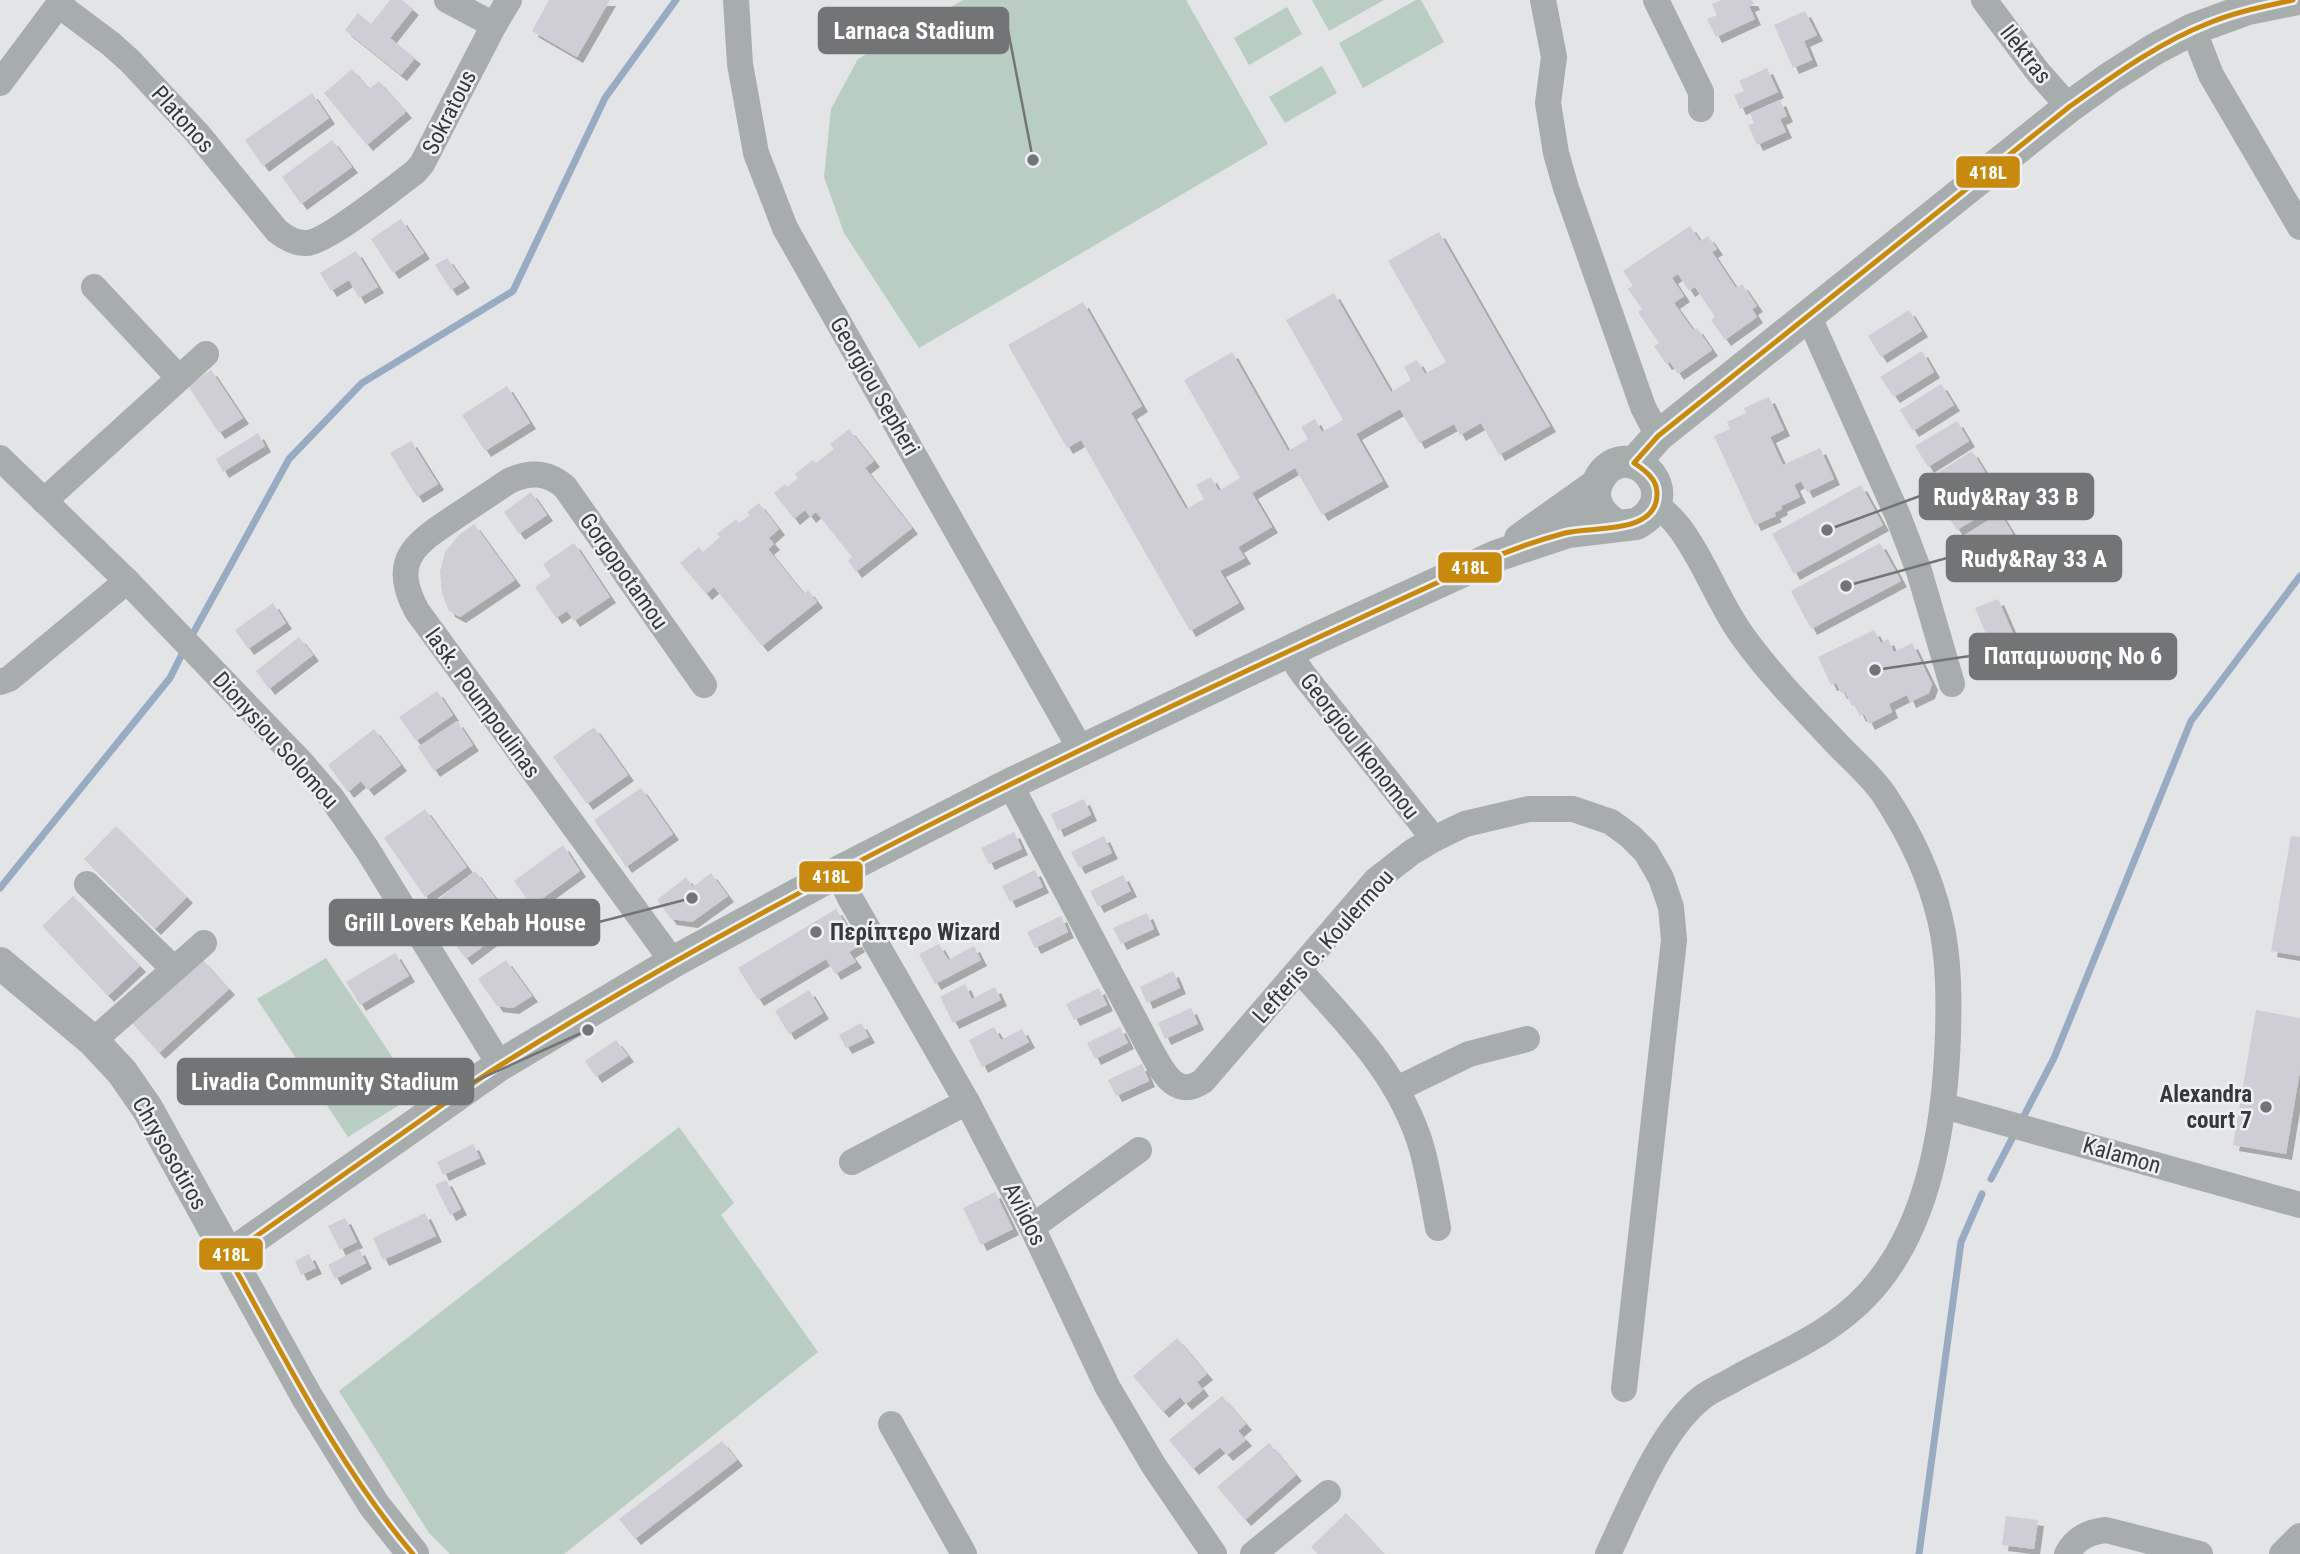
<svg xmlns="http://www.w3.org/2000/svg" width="2300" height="1554" font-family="'Roboto Condensed',sans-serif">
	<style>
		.green { fill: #b9cdc2 }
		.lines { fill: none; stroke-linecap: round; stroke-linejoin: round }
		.stream { stroke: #99abc3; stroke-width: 7 }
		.building { fill: #cfced6; filter: url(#shadow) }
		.minor { stroke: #a7adac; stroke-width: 26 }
		.tertiary { stroke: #a7adac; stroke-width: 32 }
		.bus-1-casing { stroke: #eef0f5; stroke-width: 10 }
		.bus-1 { stroke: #c78a0e; stroke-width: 5 }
		.poi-dot { fill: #737476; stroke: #eef0f5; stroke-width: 2.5 }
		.labels { text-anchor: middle; stroke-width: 5; stroke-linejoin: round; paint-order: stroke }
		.street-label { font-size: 23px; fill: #37383a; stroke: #eef0f5 }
		.poi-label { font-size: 23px; font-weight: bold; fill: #37383a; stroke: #eef0f5; text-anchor: start }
		.leader { fill: none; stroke: #737476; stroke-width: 2.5 }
		.callout-dot { fill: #737476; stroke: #eef0f5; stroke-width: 2.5 }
		.callout { fill: #737476; stroke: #737476; stroke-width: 2.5 }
		.callout-label { font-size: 24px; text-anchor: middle; font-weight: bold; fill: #fff }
		.line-badge { stroke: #eef0f5; stroke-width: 2.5 }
		.badge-label { font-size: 19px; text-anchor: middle; font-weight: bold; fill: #fff }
	</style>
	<defs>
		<filter id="shadow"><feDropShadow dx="6" dy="6" stdDeviation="0" flood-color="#0004"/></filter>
	</defs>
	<rect width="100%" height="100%" fill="#e2e4e6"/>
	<g class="green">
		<polygon points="963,0 1186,0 1268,144 919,348 844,233 824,177 831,109 858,59"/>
		<polygon points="1312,0 1384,0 1329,31"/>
		<polygon points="1416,0 1421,0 1444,42 1363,88 1339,43"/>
		<polygon points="1287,7 1302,34 1249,65 1234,38"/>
		<polygon points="1322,66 1337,93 1285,123 1269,97"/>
		<polygon points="326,958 417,1094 348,1137 257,999"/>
		<polygon points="679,1127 734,1203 721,1215 818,1352 564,1554 450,1554 429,1533 339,1391"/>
	</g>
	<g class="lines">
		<g class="stream">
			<polyline points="191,637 289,459 362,383 513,291 605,98 676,0"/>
			<polyline points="0,888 170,678 185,648"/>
			<polyline points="1991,1179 2054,1058 2191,721 2300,576"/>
			<polyline points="1919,1554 1961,1242 1982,1194"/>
		</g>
	</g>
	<g class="building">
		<polygon points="390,0 402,0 413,9 390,38 415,58 401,75 345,30 358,13 371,24"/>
		<polygon points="549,0 610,0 577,57 532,31"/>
		<polygon points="1721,0 1752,0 1754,4 1749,6 1755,19 1716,37 1707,19 1717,15 1712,4"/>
		<polygon points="1805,11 1817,35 1804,41 1812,60 1793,68 1774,25"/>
		<polygon points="1767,68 1778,92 1740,109 1734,95 1744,91 1739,81"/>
		<polygon points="352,69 369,89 379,81 406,112 367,145 324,93"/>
		<polygon points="312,93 329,118 263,166 245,140"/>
		<polygon points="1780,100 1787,116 1780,119 1786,132 1757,145 1748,125 1754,123 1750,113"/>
		<polygon points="332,140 352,167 301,204 282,177"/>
		<polygon points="401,219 424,253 393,273 371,239"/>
		<polygon points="1690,226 1700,241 1708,236 1717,249 1712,252 1736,288 1742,284 1757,306 1752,309 1757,317 1725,340 1711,320 1715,317 1695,287 1689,291 1678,274 1672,278 1684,296 1674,303 1693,330 1697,328 1712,350 1678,374 1670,362 1666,364 1654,346 1659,343 1638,312 1642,309 1628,289 1633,286 1623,271"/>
		<polygon points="1439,232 1550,426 1499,455 1481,423 1460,435 1454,424 1419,443 1400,409 1356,434 1383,481 1322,515 1295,468 1252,493 1272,527 1238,547 1245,558 1220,571 1239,603 1190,631 1081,440 1067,448 1008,345 1083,302 1142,406 1131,413 1186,509 1204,499 1196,485 1211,477 1219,491 1240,478 1184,380 1232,352 1288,451 1308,439 1301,427 1315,419 1322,432 1343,420 1286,320 1334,293 1391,392 1411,380 1404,367 1417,360 1425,374 1446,362 1388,261"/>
		<polygon points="356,251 378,287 359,298 349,280 331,291 320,273"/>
		<polygon points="447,258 464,282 451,290 435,265"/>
		<polygon points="1909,310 1922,331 1881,357 1868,336"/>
		<polygon points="1922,351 1934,372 1894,397 1880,377"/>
		<polygon points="211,370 243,418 219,433 188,386"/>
		<polygon points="1941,384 1954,405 1913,431 1900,410"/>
		<polygon points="507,386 530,423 485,451 462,415"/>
		<polygon points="1769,397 1784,430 1770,437 1783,465 1820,448 1834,479 1807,492 1801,481 1794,485 1800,497 1781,506 1782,509 1774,513 1776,516 1755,525 1714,436 1730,429 1727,422 1746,413 1744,408"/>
		<polygon points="1957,421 1969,441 1928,467 1915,446"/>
		<polygon points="849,429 874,461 865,468 912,528 856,572 848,561 852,557 816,512 810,517 805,510 794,519 774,493 785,484 787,487 798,478 795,474 813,460 816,463 834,449 830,444"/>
		<polygon points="258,433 265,446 223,472 216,459"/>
		<polygon points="411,441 438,484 417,497 390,453"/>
		<polygon points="1972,451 1985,472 1944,498 1931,477"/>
		<polygon points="1986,484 1998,505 1957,530 1944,510"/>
		<polygon points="1861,485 1883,525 1794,574 1772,534"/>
		<polygon points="531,492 547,515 519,534 504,512"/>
		<polygon points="759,503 779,529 769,538 774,544 768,549 804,594 808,590 817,602 762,646 714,587 706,594 680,563 699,547 703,552 720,537 717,534 736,519 739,523 750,515 747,512"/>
		<polygon points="2000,513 2013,534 1972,559 1959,539"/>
		<polygon points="474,524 515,580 460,617 449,611 442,593 440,571 445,552 459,535"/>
		<polygon points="574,543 610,597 574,621 567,611 556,618 535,587 551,576 543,564"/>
		<polygon points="1880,543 1901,581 1811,629 1791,591"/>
		<polygon points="1998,599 2019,647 1996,657 1975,608"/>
		<polygon points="273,603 286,623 248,649 235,630"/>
		<polygon points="1874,630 1881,643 1888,639 1894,652 1912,643 1932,684 1929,693 1910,702 1907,695 1889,704 1892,712 1869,724 1864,714 1860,716 1855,705 1852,706 1845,692 1841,693 1836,683 1831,685 1818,657"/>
		<polygon points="299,637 313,655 269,689 256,671"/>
		<polygon points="437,691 453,715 416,741 399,717"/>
		<polygon points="457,721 473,745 434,771 418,747"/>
		<polygon points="594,727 628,775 587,804 553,757"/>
		<polygon points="374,729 401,765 368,790 361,781 348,792 328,765"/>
		<polygon points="641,788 673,834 626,867 594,820"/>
		<polygon points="1084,799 1091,815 1058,831 1051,814"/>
		<polygon points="425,809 467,867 425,897 384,838"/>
		<polygon points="116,826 187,897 155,929 84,859"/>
		<polygon points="1014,832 1022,849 989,864 981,848"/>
		<polygon points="1104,836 1112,853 1079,868 1071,852"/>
		<polygon points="2291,836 2300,837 2300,956 2271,951"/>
		<polygon points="563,845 580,871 532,906 514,881"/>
		<polygon points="1035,870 1043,887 1010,902 1002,886"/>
		<polygon points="475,871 514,923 466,959 427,908"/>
		<polygon points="711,873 728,896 692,922 671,919 657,900 686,877 693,887"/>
		<polygon points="1123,875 1131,891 1098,907 1090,891"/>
		<polygon points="73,896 140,966 108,996 42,926"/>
		<polygon points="836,909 859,946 849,952 856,962 835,974 826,959 758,1000 738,968"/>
		<polygon points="1147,913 1154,929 1121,944 1113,928"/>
		<polygon points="1061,916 1068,932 1035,948 1027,932"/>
		<polygon points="939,944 948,960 974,946 981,960 935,984 919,954"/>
		<polygon points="395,953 409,976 360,1005 346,982"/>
		<polygon points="202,959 229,989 159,1053 132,1023"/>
		<polygon points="506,960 532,996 513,1008 497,1006 478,979"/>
		<polygon points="1173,971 1180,988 1147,1003 1140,987"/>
		<polygon points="965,984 972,999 995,987 1001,1000 953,1023 940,997"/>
		<polygon points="1099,988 1107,1005 1074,1020 1066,1004"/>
		<polygon points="809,990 823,1013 789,1034 775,1011"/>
		<polygon points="1191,1008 1198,1024 1165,1039 1158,1023"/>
		<polygon points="2256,1010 2300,1018 2300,1070 2286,1154 2233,1145"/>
		<polygon points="861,1023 869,1037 846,1048 839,1035"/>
		<polygon points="994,1027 1001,1040 1022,1029 1029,1042 982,1067 969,1040"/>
		<polygon points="1120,1027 1128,1043 1095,1059 1087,1043"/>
		<polygon points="616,1040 628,1056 596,1077 585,1061"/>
		<polygon points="1142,1064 1149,1081 1116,1096 1108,1080"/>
		<polygon points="473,1144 480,1158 443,1175 437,1162"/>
		<polygon points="446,1180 461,1209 450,1215 435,1185"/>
		<polygon points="995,1192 1013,1229 981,1245 963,1208"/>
		<polygon points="425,1213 436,1236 383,1260 373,1238"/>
		<polygon points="345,1218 357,1242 340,1250 328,1226"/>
		<polygon points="359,1249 366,1263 335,1279 328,1265"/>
		<polygon points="309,1254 316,1268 301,1275 295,1261"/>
		<polygon points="1177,1338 1207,1374 1197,1382 1203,1390 1186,1404 1180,1397 1163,1412 1133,1376"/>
		<polygon points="1222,1396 1246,1424 1238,1431 1246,1440 1227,1455 1220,1447 1193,1469 1169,1440"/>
		<polygon points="722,1441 737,1460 635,1539 619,1519"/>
		<polygon points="1269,1443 1296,1475 1245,1520 1217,1487"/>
		<polygon points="1346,1513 1384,1554 1318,1554 1311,1547"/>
		<polygon points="2006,1516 2038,1520 2034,1549 2002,1545"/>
	</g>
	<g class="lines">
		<g class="minor">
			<polyline points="447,0 494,25"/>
			<polyline points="736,0 740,64 756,153 785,228 1081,750"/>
			<polyline points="1543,0 1554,57 1548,103 1556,153 1566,188 1643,407 1658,436"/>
			<polyline points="1656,0 1701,92 1701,109"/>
			<polyline points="1984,0 2038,72 2069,107"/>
			<path d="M59 5 111 44 130 61 198 134 277 231C286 238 296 244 307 243 327 242 395 187 415 172L422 164 494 25 509 0"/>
			<polyline points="2193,29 2211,75 2300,227"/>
			<polyline points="0,83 62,0"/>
			<polyline points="94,287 179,378"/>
			<polyline points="1808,315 1898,516 1919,571 1952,684"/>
			<polyline points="0,458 127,581 300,761 331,797 367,849 500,1065"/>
			<polyline points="44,501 206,354"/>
			<polyline points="1288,652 1303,674 1434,839"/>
			<polyline points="0,682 9,679 127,581"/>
			<path d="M1010 784 1149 1047C1161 1068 1174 1101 1203 1081L1376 880 1412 852 1434 839 1465 824 1529 809H1573L1611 822 1630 836 1646 852 1661 878 1671 907 1674 940 1624 1389"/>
			<polyline points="838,872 850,898 967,1102 1032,1227 1108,1388 1154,1466 1214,1554"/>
			<polyline points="87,884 174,969"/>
			<path d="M673 962 417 611C389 560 416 543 455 517 473 505 491 493 509 481 530 471 548 472 565 487L704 685"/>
			<path d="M1299 970C1348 1024 1401 1076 1422 1149 1429 1175 1433 1201 1438 1228"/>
			<polyline points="93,1041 204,943"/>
			<polyline points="1397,1089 1469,1054 1527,1039"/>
			<polyline points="1944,1106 2300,1205"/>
			<polyline points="852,1162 967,1102"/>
			<polyline points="1032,1227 1139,1150"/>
			<polyline points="891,1424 964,1554"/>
			<polyline points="1253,1554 1328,1493"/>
			<path d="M1608 1554C1631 1506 1661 1428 1704 1396 1715 1388 1727 1384 1738 1377 1784 1352 1832 1333 1868 1294 1930 1227 1945 1123 1948 1035 1949 996 1949 957 1940 919 1930 876 1910 834 1885 796 1874 779 1857 764 1842 749 1808 713 1773 678 1744 638 1718 603 1705 561 1679 527 1672 518 1664 511 1656 504"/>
			<path d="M2067 1554C2076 1538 2088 1532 2106 1530L2200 1554"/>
			<polyline points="2282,1554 2300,1536"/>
		</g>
		<g class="tertiary">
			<polyline points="1634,463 1658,436 2069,107 2111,77 2155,49 2193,29 2248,9 2293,0"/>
			<polyline points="1520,539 1596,485"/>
			<polyline points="0,963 93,1041 122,1072 147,1108 307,1397 374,1505 413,1554"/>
			<path d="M228 1256 500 1065 673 962 838 872 1010 784 1317 638 1496 556 1568 532 1636 524C1686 498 1636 438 1604 472 1599 478 1596 484 1595 492 1594 508 1605 518 1618 526"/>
		</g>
		<g class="bus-1-casing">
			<path id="bus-1" d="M413 1554C338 1466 284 1356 228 1256 288 1214 347 1172 407 1130 439 1108 471 1083 504 1063 814 870 1146 716 1478 564 1505 552 1535 541 1565 533 1591 526 1656 535 1657 495 1658 480 1646 471 1634 463L1658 436 2069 107C2113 76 2158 43 2209 23 2236 12 2265 6 2293 0"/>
		</g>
		<use href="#bus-1" class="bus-1"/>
	</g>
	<g class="poi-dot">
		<circle cx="816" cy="932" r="7"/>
		<circle cx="2266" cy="1107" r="7"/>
	</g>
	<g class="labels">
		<g class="street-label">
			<text transform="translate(2026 54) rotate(52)" y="8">Ilektras</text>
			<text transform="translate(449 112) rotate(-63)" y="8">Sokratous</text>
			<text transform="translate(183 119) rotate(48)" y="8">Platonos</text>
			<text transform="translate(875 386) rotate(60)" y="8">Georgiou Sepheri</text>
			<text transform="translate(624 571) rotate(55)" y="8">Gorgopotamou</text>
			<text transform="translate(483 703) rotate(54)" y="8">lask. Poumpoulinas</text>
			<text transform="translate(276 740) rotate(48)" y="8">Dionysiou Solomou</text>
			<text transform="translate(1360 746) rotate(52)" y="8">Georgiou Ikonomou</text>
			<text transform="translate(1323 946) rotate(-48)" y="8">Lefteris G. Koulermou</text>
			<text transform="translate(170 1153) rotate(60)" y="8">Chrysosotiros</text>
			<text transform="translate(2122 1155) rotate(16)" y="8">Kalamon</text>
			<text transform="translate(1025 1214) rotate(63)" y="8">Avlidos</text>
		</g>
		<g class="poi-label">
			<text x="830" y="940">Περίπτερο Wizard</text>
			<text x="2252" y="1102" text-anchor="end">Alexandra<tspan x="2252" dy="26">court 7</tspan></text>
		</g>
	</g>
	<path class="leader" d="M1033 160L1008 30M1827 530L1920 496M1846 586L1947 558M1875 670L1970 656M692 898L599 922M588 1030L473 1082"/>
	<g class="callout-dot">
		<circle cx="1033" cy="160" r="7"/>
		<circle cx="1827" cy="530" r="7"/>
		<circle cx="1846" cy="586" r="7"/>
		<circle cx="1875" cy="670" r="7"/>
		<circle cx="692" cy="898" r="7"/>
		<circle cx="588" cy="1030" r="7"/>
	</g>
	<g class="callout">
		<rect x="819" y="8" width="189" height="45" rx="7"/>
		<rect x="1920" y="474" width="173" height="45" rx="7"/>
		<rect x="1947" y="536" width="174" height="45" rx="7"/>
		<rect x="1970" y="634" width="206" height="45" rx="7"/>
		<rect x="330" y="900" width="269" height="45" rx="7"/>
		<rect x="178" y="1059" width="295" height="45" rx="7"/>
	</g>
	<g class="callout-label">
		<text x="914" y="39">Larnaca Stadium</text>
		<text x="2006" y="505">Rudy&amp;Ray 33 B</text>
		<text x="2034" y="567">Rudy&amp;Ray 33 A</text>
		<text x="2073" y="664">Παπαμωυσης No 6</text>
		<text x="465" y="931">Grill Lovers Kebab House</text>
		<text x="325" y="1090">Livadia Community Stadium</text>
	</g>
	<g class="line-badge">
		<rect x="1955" y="155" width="66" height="34" rx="7" fill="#c78a0e"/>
		<rect x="1437" y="551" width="66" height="33" rx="7" fill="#c78a0e"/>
		<rect x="798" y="860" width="66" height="33" rx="7" fill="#c78a0e"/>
		<rect x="198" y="1237" width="66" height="34" rx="7" fill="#c78a0e"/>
	</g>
	<g class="badge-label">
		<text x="1988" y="179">418L</text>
		<text x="1470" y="574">418L</text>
		<text x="831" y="883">418L</text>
		<text x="231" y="1261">418L</text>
	</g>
</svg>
